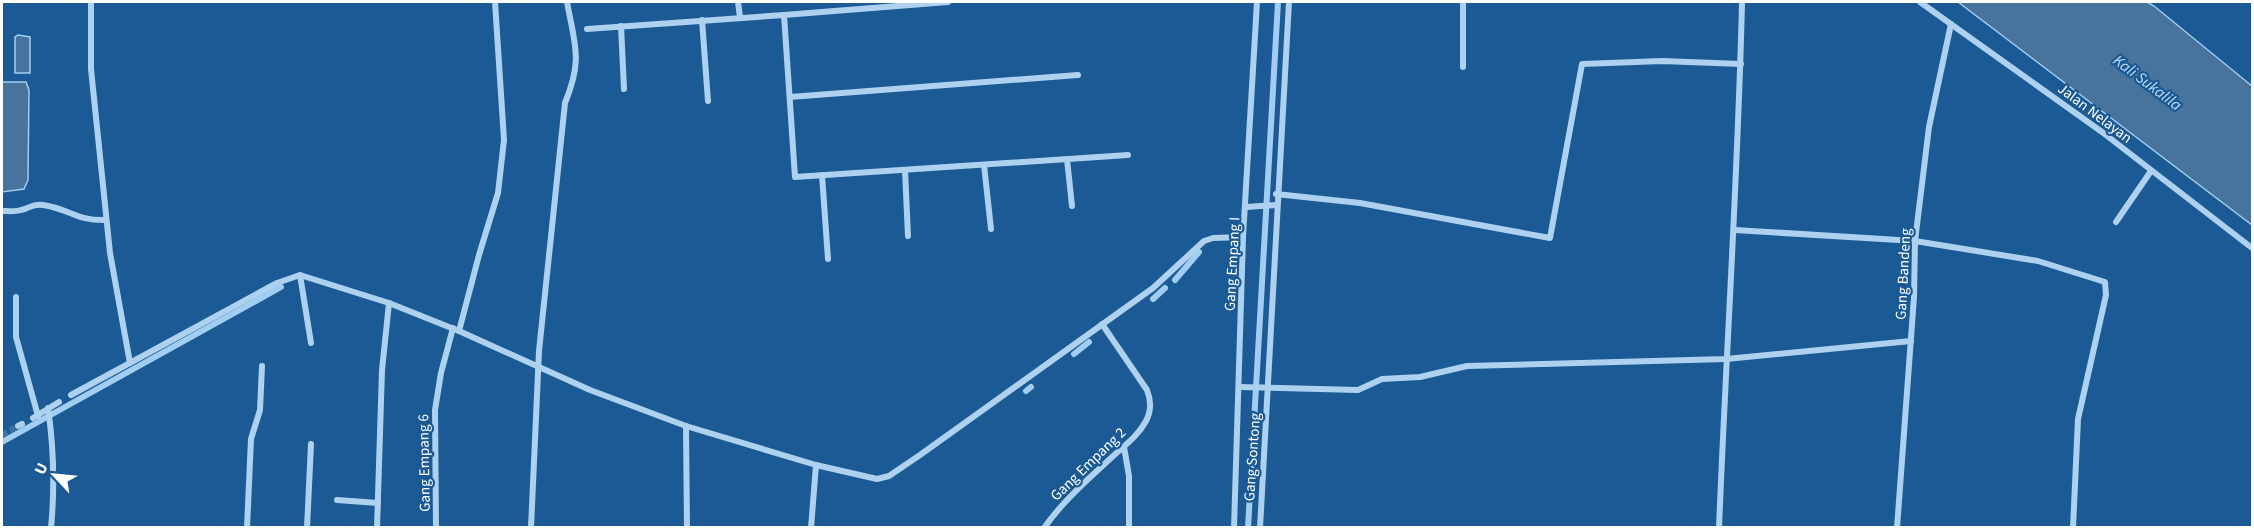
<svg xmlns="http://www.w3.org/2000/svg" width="2254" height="529" font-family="'Source Sans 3',sans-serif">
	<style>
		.water { fill: #47739c; stroke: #a0cdf1; stroke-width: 1.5 }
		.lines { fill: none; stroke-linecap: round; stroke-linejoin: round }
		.stream { stroke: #a0cdf1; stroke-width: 6 }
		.street-tunnel { stroke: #3d73a4; stroke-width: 6; stroke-dasharray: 6 3; stroke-linecap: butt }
		.street { stroke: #add1ef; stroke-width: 6 }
		.labels { text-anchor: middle; stroke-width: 4.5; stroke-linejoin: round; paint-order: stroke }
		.street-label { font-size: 15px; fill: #fff; stroke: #1b5a94 }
		.water-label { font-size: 16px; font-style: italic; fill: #b9daf6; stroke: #1b5a94 }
	</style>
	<rect width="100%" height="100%" fill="#1b5a94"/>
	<g class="water">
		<polygon points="1958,2 2147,2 2154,6 2252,86 2252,225"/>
		<polygon points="18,35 30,37 30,73 15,73 15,37"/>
		<polygon points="2,82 26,82 29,90 28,180 24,189 2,192"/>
	</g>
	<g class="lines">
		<g class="stream">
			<polyline points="1175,280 1199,252"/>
			<polyline points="1153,299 1165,288"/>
			<polyline points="1074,354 1089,342"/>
			<polyline points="1026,391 1031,387"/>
			<polyline points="2,442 281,287"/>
			<polyline points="1248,528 1278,2"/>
		</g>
		<polyline class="street-tunnel" points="2,435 18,426"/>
		<g class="street">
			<polyline points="91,2 91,69 110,253 130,363"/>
			<polyline points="738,2 740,17"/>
			<polyline points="1463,2 1463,67"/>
			<polyline points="1920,2 2102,132 2252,248"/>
			<polyline points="784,15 948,2"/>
			<polyline points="702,20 708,101"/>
			<polyline points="621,26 624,89"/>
			<polyline points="587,29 784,15 795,177 1128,155"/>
			<polyline points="790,97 1078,75"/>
			<polyline points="1067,159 1072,206"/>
			<polyline points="984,165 991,229"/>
			<polyline points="905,170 908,236"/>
			<polyline points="822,175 828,259"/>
			<polyline points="1276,194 1360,203 1550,238 1582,64 1662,61 1741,64"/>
			<polyline points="1246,207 1276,205"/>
			<path d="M2 211C8 211 15 212 21 210 29 209 32 203 43 205 70 209 76 221 106 220"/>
			<polyline points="2116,222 2151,171"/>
			<polyline points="1735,230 1915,241 2038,261 2105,282 2106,295 2078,419 2073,528"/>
			<polyline points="300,275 311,343"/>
			<polyline points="16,297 16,337 38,416"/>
			<polyline points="459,331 479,255 498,193 504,140 495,2"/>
			<polyline points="1240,387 1358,390 1382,379 1420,377 1467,366 1726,359 1911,341"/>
			<polyline points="71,395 277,283 300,275 389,303 459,331 590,390 686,426 816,465 877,479 889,476 920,455 1153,288 1204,241 1213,238 1243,237"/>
			<path d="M48 408C54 449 55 486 51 528"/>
			<polyline points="33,418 59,402"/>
			<polyline points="18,426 22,424"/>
			<polyline points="686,426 687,528"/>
			<polyline points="1124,447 1129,476 1129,528"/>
			<polyline points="337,500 378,503"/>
			<polyline points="247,528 251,439 260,410 262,366"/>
			<polyline points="307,528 311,444"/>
			<polyline points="377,528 382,370 389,303"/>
			<polyline points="436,528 435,410 441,373 453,328"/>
			<path d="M531 528 539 351 565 103C583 59 575 46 567 2"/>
			<polyline points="811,528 816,465"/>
			<path d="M1044 528C1063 501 1087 480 1111 458 1124 446 1138 436 1146 421 1152 410 1151 400 1147 390L1102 324"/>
			<polyline points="1234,528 1243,237 1257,2"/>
			<polyline points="1260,528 1289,2"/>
			<path d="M1719 528C1726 352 1738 177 1742 2"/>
			<polyline points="1897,528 1914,297 1915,241 1929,127 1951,24"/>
		</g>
	</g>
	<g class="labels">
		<g class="street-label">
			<text transform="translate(2095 113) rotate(37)" y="5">Jalan Nelayan</text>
			<text transform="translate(1232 264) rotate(-87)" y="5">Gang Empang I</text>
			<text transform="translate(1903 274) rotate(-87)" y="5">Gang Bandeng</text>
			<text transform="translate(1252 457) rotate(-86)" y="5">Gang Sontong</text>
			<text transform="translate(424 463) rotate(-91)" y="5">Gang Empang 6</text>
			<text transform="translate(1088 464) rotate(-44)" y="5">Gang Empang 2</text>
		</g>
		<g class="water-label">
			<text transform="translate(2148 82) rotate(37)" y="6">Kali Sukalila</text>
		</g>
	</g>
	<rect width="2254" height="529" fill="none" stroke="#ffffff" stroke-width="6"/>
	<g transform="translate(54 475) rotate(296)" stroke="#1b5a94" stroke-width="4.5" paint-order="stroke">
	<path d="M0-4.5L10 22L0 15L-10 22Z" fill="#ffffff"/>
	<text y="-9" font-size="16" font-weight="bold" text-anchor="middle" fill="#ffffff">U</text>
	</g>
</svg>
